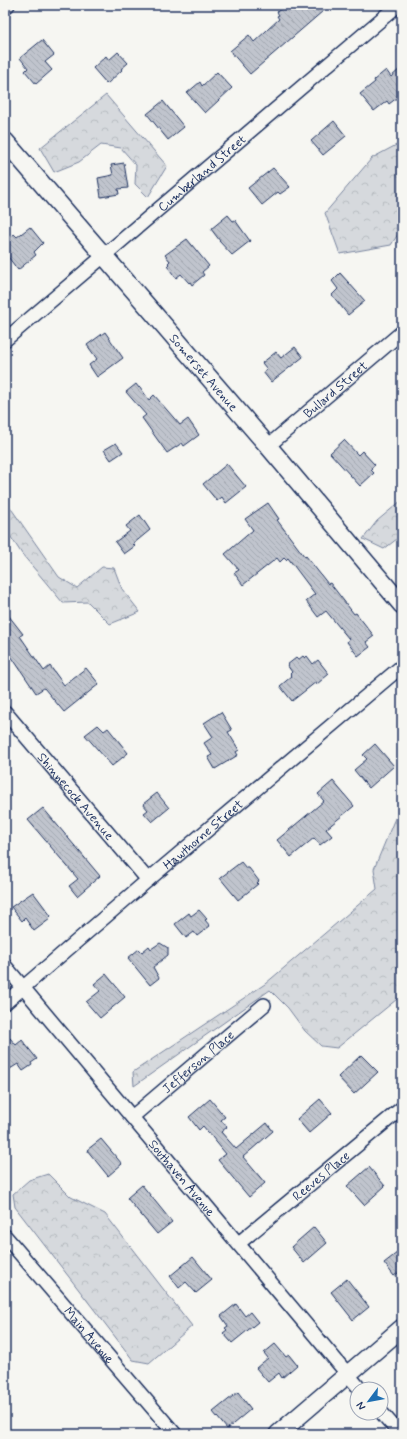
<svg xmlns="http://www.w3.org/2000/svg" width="407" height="1439" font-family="Mynerve,sans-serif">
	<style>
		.forest { fill: url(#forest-crowns); stroke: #78849e }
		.building { fill: url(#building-back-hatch); stroke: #1b2f5e }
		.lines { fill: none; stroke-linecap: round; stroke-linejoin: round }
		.minor-casing { stroke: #1b2f5e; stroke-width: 16 }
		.tertiary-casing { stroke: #1b2f5e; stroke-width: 20 }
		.minor { stroke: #f6f6f2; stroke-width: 13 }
		.tertiary { stroke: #f6f6f2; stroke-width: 17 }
		.labels { text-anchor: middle; stroke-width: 4; stroke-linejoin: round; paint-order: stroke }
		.street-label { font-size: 13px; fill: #1b2f5e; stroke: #f6f6f2 }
	</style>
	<defs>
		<pattern id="forest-crowns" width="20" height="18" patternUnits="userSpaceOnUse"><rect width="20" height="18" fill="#d6d9dd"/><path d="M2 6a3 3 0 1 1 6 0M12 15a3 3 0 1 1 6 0" fill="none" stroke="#b7bbc0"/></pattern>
		<pattern id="building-back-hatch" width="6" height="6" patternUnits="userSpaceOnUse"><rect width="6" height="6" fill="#c0c4cd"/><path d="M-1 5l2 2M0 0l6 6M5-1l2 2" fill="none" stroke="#a4a9b2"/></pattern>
	</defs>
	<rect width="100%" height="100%" fill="#f6f6f2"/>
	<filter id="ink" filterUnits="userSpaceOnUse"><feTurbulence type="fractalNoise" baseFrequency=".025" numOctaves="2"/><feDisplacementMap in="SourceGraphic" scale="8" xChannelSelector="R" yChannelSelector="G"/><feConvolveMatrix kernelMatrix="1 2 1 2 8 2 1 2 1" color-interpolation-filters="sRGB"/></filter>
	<g filter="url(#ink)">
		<g class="forest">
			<polygon points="106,95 167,166 148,197 135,184 136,165 121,148 101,145 79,162 54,172 40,148"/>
			<polygon points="402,142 402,228 391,245 340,254 325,213 372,158"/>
			<polygon points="5,500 59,577 77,588 102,567 114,568 122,589 140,612 110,624 88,602 63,603 22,554 5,528"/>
			<polygon points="402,500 402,535 384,549 363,539 377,521"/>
			<polygon points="395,818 402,834 402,995 337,1048 321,1046 305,1031 288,1008 270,990 134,1086 133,1072 265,984 377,889 374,869"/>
			<polygon points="48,1174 71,1197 105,1214 192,1326 149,1363 133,1360 15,1207 13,1194 29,1180"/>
		</g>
		<g class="building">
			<polygon points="285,5 330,5 250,74 230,51 249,35 254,42 279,19 277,16 279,15 277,12"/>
			<polygon points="42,40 54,55 45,62 52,70 36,84 25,71 28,68 20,58"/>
			<polygon points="118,52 128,63 121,69 122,70 107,84 93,68 106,56 109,60"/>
			<polygon points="402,67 402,94 389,104 387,101 374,111 360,94 375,82 374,80 386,70 391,77"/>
			<polygon points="217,72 232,88 205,113 187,93 200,82 202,86"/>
			<polygon points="163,101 184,127 168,140 147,114"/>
			<polygon points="334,121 346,136 323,155 311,141"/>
			<polygon points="124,163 128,188 118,189 119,194 101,197 98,178 113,175 111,165"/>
			<polygon points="273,168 290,187 280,194 278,192 262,205 248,188"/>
			<polygon points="228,215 233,221 235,220 250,241 232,255 219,241 220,241 211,229"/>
			<polygon points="30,227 43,243 34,252 36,255 18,270 5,253 5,241 14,234 17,237"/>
			<polygon points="187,239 209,266 202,272 204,275 192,285 190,282 189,283 181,274 176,278 167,266 169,264 168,263 170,261 165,255"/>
			<polygon points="340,273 365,301 348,315 332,295 338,289 332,281"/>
			<polygon points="105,332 123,358 97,377 89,365 97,359 87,345"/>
			<polygon points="295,347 303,357 271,382 263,372 267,369 262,363 276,352 281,358"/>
			<polygon points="136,384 139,388 140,387 149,400 154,395 180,425 188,419 199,435 184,446 182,443 167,453 142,418 146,415 126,392"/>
			<polygon points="344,440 358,455 362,451 375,465 371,468 372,469 371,470 374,473 360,486 330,453"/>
			<polygon points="116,443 123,452 111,460 104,450"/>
			<polygon points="227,464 246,487 226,503 222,497 217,501 203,484"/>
			<polygon points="268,503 279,519 277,520 305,557 306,556 328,584 330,583 354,614 356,613 374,636 366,642 370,647 358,656 347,642 349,639 326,611 318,617 306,601 315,594 288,558 286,560 284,558 280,562 277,558 243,585 234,573 239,570 225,554 253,530 245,519"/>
			<polygon points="140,515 150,530 133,544 135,546 124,554 115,542 130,531 126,526"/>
			<polygon points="5,611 23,634 20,636 44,671 50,666 64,685 86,668 99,684 64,712 44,688 36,693 5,647"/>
			<polygon points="303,656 305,658 307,656 313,664 318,660 329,674 317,684 316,682 292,701 280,686 292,676 290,674 292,672 287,665 296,658 298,660"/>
			<polygon points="221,712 232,730 228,732 239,750 236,752 238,755 215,769 208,757 212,755 204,743 213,737 204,723"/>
			<polygon points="98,725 104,731 108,728 128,753 112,766 85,735"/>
			<polygon points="375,744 394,766 369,788 354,770 367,759 363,755"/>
			<polygon points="333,781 354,806 326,829 332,836 320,845 314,838 291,857 277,840 324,801 318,794"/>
			<polygon points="157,793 169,808 152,822 144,813 148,810 143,804"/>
			<polygon points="43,808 100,876 77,896 69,886 78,879 28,820"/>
			<polygon points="241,862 246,868 249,868 259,881 257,883 258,884 238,900 220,878"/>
			<polygon points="33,892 51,916 49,918 50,919 34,931 25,918 22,921 11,907"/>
			<polygon points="199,910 207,919 205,920 210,926 197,936 194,932 186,938 175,924 189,913 191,916"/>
			<polygon points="160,943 168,948 168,955 153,967 159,978 150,985 128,958 139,949 142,952 149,946 151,949"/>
			<polygon points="106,974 125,997 100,1018 86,1002 100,991 94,984"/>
			<polygon points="10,1038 16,1045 22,1040 37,1059 31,1063 32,1065 23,1071 18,1064 5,1072 5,1052 8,1050 5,1044 5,1042"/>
			<polygon points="361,1055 378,1072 354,1094 338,1077"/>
			<polygon points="210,1099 225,1117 221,1120 227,1127 221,1132 236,1149 267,1123 273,1131 243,1157 265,1183 249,1197 218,1160 226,1154 203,1126 199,1130 189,1117"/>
			<polygon points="320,1099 332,1113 309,1133 297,1119"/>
			<polygon points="101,1139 122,1164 108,1176 87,1150"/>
			<polygon points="369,1167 385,1186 364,1205 347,1186"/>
			<polygon points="142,1185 172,1222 157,1234 127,1198"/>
			<polygon points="314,1227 327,1243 304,1263 291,1247"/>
			<polygon points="402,1249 402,1270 394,1276 384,1263"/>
			<polygon points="193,1257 212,1280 196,1293 186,1282 179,1288 170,1276"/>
			<polygon points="347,1279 369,1307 353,1320 331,1292"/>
			<polygon points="236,1304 245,1316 250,1312 258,1322 232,1343 223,1333 227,1330 225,1328 228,1326 221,1316"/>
			<polygon points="275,1344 286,1357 289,1355 297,1365 282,1378 279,1373 268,1382 256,1368 268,1358 264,1353"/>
			<polygon points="238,1392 251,1409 227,1429 213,1412"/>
		</g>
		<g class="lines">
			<g class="minor-casing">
				<g id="minor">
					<polyline points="5,7 8,5"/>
					<path id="s1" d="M5 340 398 5"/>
					<path id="s2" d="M268 446 402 332"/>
					<path id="s3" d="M5 712 148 880"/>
					<path id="s4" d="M5 966 360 1389"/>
					<path id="s5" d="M5 1003 148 880 402 666"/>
					<path id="s6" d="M132 1117 264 1005"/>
					<path id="s7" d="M5 1236 175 1434"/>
					<path id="s8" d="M239 1243 402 1108"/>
					<polyline points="381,1412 400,1434"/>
				</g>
			</g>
			<g class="tertiary-casing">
				<g id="tertiary">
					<path id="s9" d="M5 141 268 446 402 605"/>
					<polyline points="278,1434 402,1328"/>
				</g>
			</g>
			<use href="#minor" class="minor"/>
			<use href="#tertiary" class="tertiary"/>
		</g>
	</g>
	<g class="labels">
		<g class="street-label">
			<text dy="5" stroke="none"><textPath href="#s1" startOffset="258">Cumberland Street</textPath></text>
			<text dy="5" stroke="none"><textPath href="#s9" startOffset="305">Somerset Avenue</textPath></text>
			<text dy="5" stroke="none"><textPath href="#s2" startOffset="88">Bullard Street</textPath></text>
			<text dy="5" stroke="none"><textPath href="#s3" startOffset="110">Shinnecock Avenue</textPath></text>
			<text dy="5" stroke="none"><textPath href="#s5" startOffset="260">Hawthorne Street</textPath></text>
			<text dy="5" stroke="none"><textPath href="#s6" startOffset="86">Jefferson Place</textPath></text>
			<text dy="5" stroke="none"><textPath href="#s8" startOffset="106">Reeves Place</textPath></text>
			<text dy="5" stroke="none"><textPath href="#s4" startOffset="276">Southaven Avenue</textPath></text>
			<text dy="5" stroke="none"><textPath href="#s7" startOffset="130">Main Avenue</textPath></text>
		</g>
	</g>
	<rect width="407" height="1439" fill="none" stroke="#f6f6f2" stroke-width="20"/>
	<rect x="10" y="10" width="387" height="1419" fill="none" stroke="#1b2f5e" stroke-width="1.5" filter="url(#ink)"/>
	<g transform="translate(369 1401) rotate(238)"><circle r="19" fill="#f6f6f2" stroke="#9ea6b7"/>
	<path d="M0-3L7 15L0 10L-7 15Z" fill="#1f6fb2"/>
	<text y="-6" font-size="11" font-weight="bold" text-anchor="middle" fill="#1b2f5e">N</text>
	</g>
</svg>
